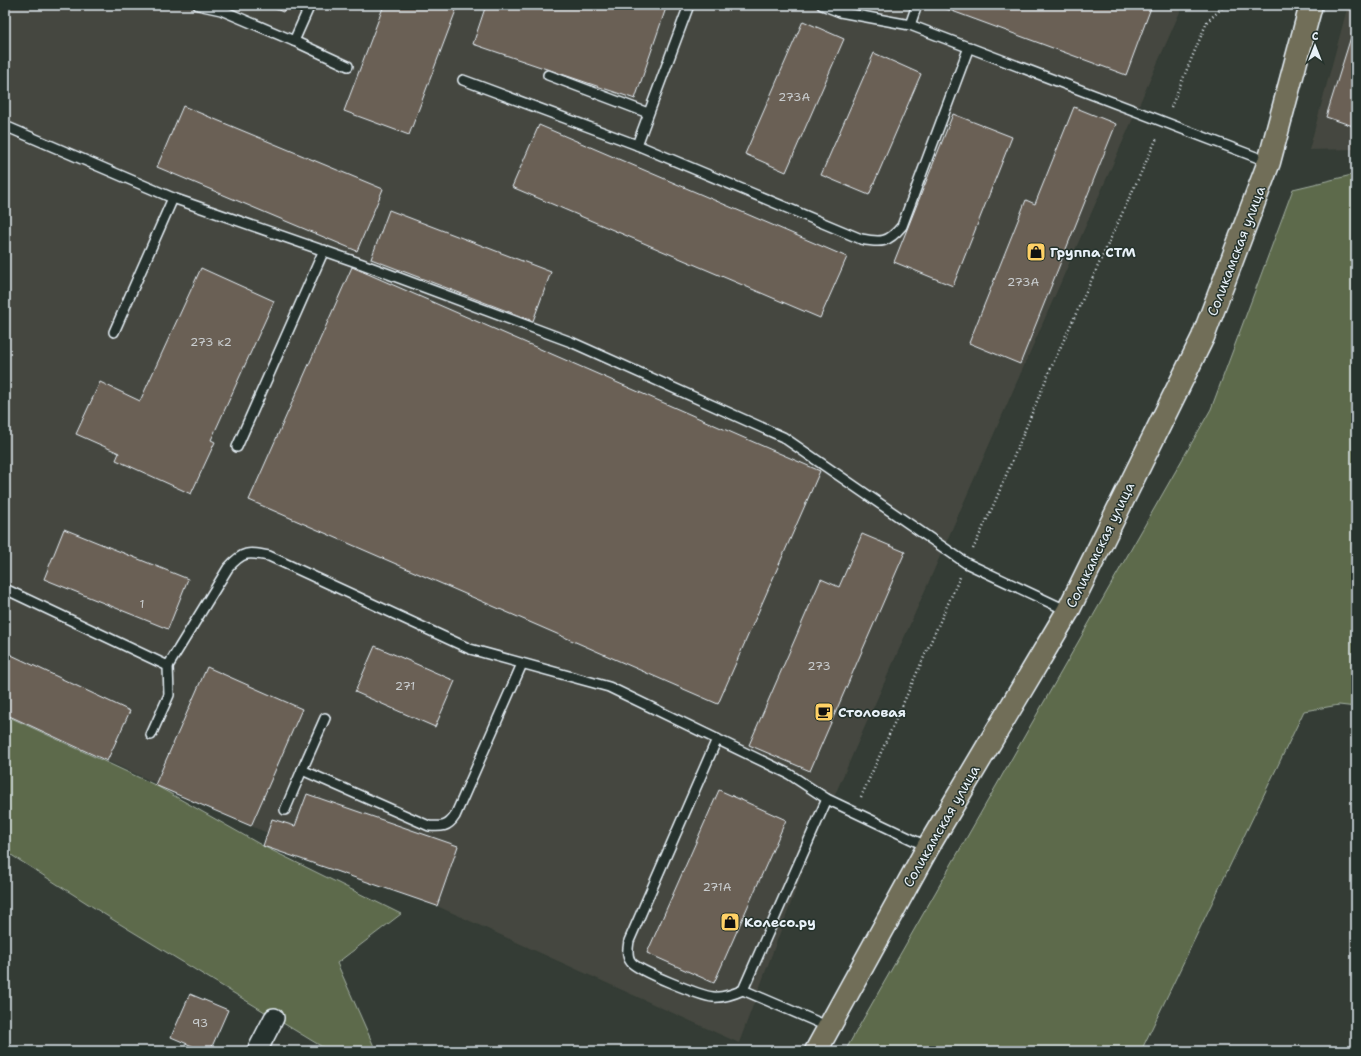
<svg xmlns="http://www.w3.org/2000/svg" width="1361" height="1056" font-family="'Shantell Sans',sans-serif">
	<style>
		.built { fill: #44473f }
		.green { fill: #5d6a4b; stroke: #a2aea2 }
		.building { fill: #6b6055; stroke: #e8f1f8 }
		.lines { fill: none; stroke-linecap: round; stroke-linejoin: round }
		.service-casing { stroke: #e8f1f8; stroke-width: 12 }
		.minor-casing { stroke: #e8f1f8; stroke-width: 22 }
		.primary-casing { stroke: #e8f1f8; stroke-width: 25 }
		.path { stroke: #e8f1f8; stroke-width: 2.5; stroke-dasharray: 1 3; stroke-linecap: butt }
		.service { stroke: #26332d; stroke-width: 9 }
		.minor { stroke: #26332d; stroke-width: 19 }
		.primary { stroke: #716e59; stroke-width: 22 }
		.labels { text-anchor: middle; stroke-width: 3; stroke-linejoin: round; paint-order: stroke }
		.number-label { font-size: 12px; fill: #c9cdcf }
		.street-label { font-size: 14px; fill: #e8f1f8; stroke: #26332d }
		.poi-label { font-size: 14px; font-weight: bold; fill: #e8f1f8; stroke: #26332d; text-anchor: start }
	</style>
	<rect width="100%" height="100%" fill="#343c35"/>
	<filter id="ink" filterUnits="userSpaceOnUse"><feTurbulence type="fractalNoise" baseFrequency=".025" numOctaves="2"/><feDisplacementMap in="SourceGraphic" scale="8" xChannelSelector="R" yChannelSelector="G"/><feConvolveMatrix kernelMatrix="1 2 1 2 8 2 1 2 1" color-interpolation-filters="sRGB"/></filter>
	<g filter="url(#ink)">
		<g class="built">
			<polygon points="5,5 1183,5 811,849 739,1043 437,906 251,826 5,715"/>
			<polygon points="1348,5 1356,5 1356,149 1309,150"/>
		</g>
		<g class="green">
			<polygon points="1356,174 1356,707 1339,705 1304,711 1141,1051 845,1051 1211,409 1293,189"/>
			<polygon points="5,715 155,785 263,846 401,914 337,963 376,1051 329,1051 115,921 5,851"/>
		</g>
		<g class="building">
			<polygon points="266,5 287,5 283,12"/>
			<polygon points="384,5 458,5 409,135 344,111"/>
			<polygon points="486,5 667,5 635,99 473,44"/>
			<polygon points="945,5 1152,5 1126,75 944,8"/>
			<polygon points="803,21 844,39 786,172 745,154"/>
			<polygon points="1356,21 1356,127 1326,117"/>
			<polygon points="874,53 921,74 869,195 821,175"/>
			<polygon points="183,106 383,189 357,251 157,167"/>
			<polygon points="1074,107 1116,124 1020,364 969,343 1026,200 1035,204"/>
			<polygon points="953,114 1012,137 953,286 894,262"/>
			<polygon points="539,125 847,257 820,318 512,187"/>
			<polygon points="389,210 551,272 533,321 371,259"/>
			<polygon points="352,267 820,471 718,704 249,500"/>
			<polygon points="201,268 274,301 211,440 215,442 191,494 116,460 119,453 76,434 100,382 140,401"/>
			<polygon points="64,529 188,579 168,629 44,579"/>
			<polygon points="862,534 905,552 810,771 749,745 821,579 839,587"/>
			<polygon points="375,646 455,681 435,727 355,692"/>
			<polygon points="5,652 130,711 107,761 5,714"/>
			<polygon points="207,667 302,709 251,826 155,785"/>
			<polygon points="719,790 786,820 714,983 647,953"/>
			<polygon points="307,794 458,846 437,906 263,846 272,819 295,826"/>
			<polygon points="190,994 228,1010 210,1051 204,1051 171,1037"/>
		</g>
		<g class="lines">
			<g class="service-casing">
				<g id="service">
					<polyline points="198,5 221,10 294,41 310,5"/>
					<polyline points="822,5 840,12 910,25 1269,162"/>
					<polyline points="910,25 917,5"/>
					<polyline points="294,41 348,66"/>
					<polyline points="548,75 648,113"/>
					<path d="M463 80 637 145 861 239C881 243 888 243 902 226L969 47"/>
					<polyline points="5,126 173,198 362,264 571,342 783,437 966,563 1068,611"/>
					<polyline points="637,145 689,5"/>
					<polyline points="114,332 173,198"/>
					<polyline points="237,447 324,250"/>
					<path d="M5 589 168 666 228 568C243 551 248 552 269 556L470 649 609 687 789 774 827 799 928 847"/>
					<path d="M325 718 302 770 429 826C442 827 448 827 455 816L522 664"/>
					<polyline points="151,735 169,695 168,666"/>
					<path d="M717 739 629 941C628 948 626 956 631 962 638 971 701 996 713 997 724 998 734 994 743 990"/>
					<polyline points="827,799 743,990 829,1027"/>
					<polyline points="285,810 302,770"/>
				</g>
			</g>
			<g class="minor-casing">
				<polyline id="minor" points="257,1051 274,1018"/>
			</g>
			<g class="primary-casing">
				<polyline id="primary" points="816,1051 928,847 1068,611 1203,337 1269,162 1311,5"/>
			</g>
			<g class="path">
				<polyline points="1171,107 1207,22 1225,5"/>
				<polyline points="973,549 994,504 1050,370 1157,138"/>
				<polyline points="861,797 960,577"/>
			</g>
			<use href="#service" class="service"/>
			<use href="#minor" class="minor"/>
			<use href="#primary" class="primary"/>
		</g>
	</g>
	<defs>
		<g id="shop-square" transform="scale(1)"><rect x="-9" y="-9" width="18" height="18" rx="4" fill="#ffd166" stroke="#26332d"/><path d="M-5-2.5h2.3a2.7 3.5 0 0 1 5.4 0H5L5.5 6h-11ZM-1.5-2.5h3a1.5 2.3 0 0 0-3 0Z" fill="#111"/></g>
		<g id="cafe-square" transform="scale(1)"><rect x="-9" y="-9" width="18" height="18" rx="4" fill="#ffd166" stroke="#26332d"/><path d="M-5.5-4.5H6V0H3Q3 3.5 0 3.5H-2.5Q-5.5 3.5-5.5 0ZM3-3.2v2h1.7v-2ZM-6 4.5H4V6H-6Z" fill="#111"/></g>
	</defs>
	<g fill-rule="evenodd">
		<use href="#shop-square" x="1036" y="252"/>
		<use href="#cafe-square" x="824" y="712"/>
		<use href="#shop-square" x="730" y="922"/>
	</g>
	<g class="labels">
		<g class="number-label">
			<text x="794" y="101">273А</text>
			<text x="1023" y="286">273А</text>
			<text x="211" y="346">273 к2</text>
			<text x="142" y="608">1</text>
			<text x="819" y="670">273</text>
			<text x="405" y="690">271</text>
			<text x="717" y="891">271А</text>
			<text x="200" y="1027">93</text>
		</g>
		<g class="street-label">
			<text transform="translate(1236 251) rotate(-69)" y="5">Соликамская улица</text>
			<text transform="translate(1100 545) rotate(-64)" y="5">Соликамская улица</text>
			<text transform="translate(941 826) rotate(-60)" y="5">Соликамская улица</text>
		</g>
		<g class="poi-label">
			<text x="1050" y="257">Группа СТМ</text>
			<text x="838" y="717">Столовая</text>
			<text x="744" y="927">Колесо.ру</text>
		</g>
	</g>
	<rect width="1361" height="1056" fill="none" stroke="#26332d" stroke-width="20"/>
	<rect x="10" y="10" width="1341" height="1036" fill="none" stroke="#e8f1f8" stroke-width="1.5" filter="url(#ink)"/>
	<g transform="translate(1315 46)" stroke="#26332d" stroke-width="3" paint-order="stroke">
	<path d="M0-3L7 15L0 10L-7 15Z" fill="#e8f1f8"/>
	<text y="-6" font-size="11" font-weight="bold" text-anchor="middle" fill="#e8f1f8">С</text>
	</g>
</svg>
